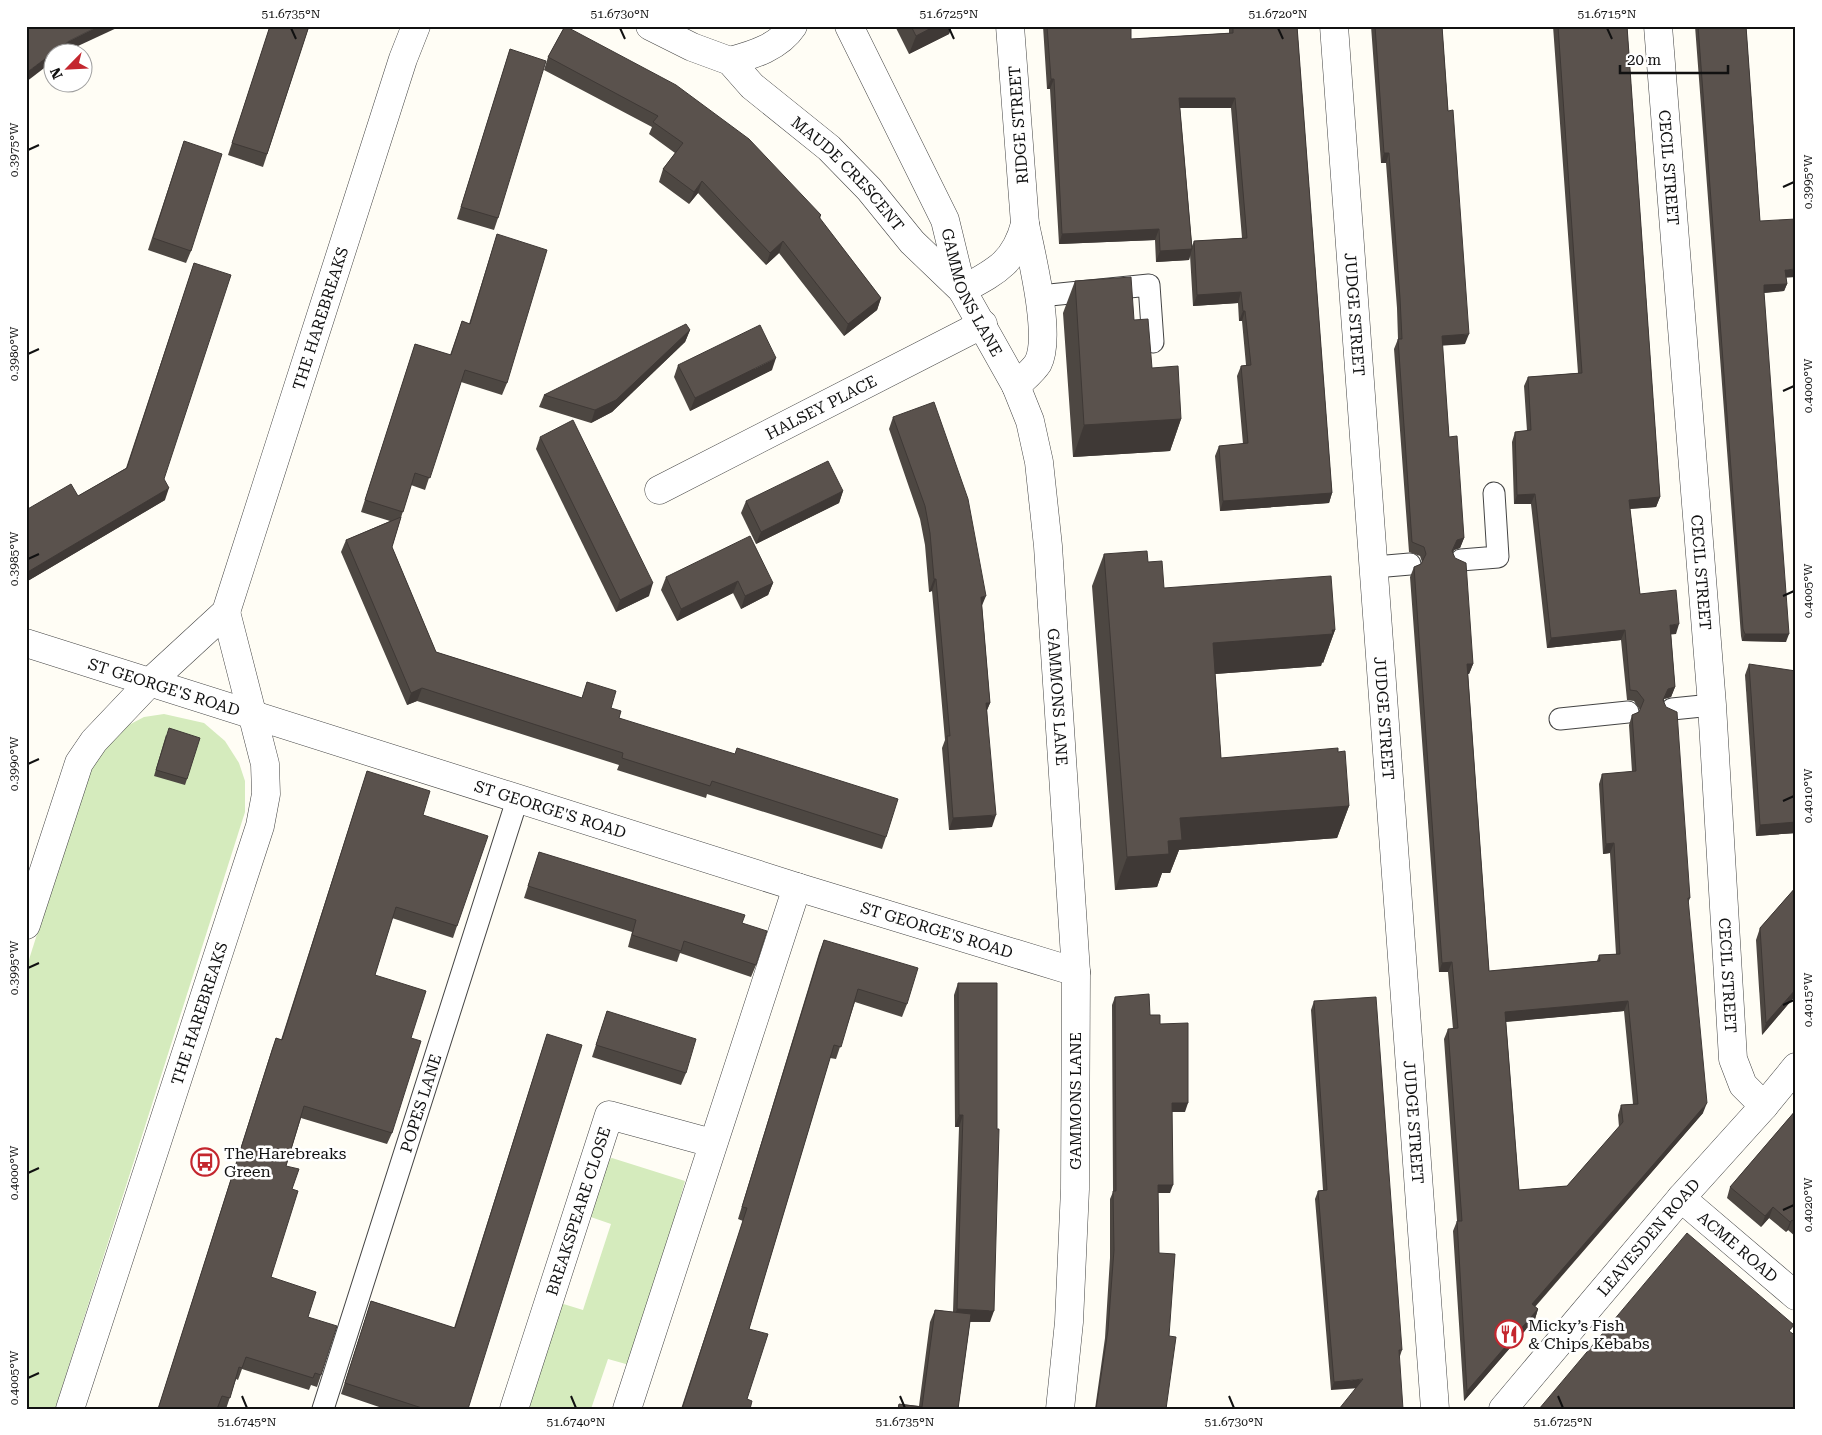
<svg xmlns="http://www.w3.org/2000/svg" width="1822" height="1435" font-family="'Roboto Serif',serif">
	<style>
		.green { fill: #d5ebbd }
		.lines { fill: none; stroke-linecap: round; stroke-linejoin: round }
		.service-casing { stroke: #444; stroke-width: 23 }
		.minor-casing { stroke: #444; stroke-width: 29 }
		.service { stroke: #fff; stroke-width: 21 }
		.minor { stroke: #fff; stroke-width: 28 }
		.wall { fill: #4d4742; fill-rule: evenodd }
		.shaded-wall { fill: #3f3936 }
		.building { fill: #5a524d; stroke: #3f3936; fill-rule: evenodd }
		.ticks { fill: none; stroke: #111; stroke-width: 2 }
		.labels { text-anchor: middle; stroke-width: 5; stroke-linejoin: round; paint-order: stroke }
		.street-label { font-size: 16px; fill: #111; stroke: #fff }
		.poi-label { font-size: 16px; fill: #111; stroke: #fff; text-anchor: start }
		.neatline { fill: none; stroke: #111; stroke-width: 2 }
		.ticks-label { font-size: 12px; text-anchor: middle; fill: #111 }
	</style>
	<rect width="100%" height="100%" fill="#fffdf5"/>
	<g class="green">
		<polygon points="164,714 204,723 225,741 239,763 245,781 245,812 55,1409 26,1409 26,969 90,767 125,727 144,717"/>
		<polygon points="612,1158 685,1181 633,1366 608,1359 591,1409 523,1409 557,1302 583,1310 611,1224 585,1215 602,1161"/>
	</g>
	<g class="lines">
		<g class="service-casing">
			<g id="service">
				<polyline points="1040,296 1149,285 1153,342"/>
				<polyline points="1461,560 1498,557 1494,493"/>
				<polyline points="1375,567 1410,564"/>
				<polyline points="1672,709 1712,705"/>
				<polyline points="1560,719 1628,712"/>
				<path id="s1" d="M323 1409 518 797"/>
			</g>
		</g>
		<g class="minor-casing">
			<g id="minor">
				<path id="s2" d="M650 26 692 47 730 61 752 86 829 148 869 189 912 242 962 290"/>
				<path id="s3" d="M849 26 945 220 962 290 1016 386 1030 421 1039 462 1048 546 1076 972 1075 1189 1069 1322 1060 1409"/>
				<path id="s4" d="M1334 26 1435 1409"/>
				<path id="s5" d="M1658 26 1712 705 1733 1059 1743 1085 1764 1106"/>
				<path d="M730 61C753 55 779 47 793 26"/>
				<path d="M962 290C995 272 1015 263 1025 224L1010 26"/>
				<path d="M1016 386C1023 379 1033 371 1038 363 1052 336 1031 254 1025 224"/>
				<path id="s6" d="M659 490 983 324"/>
				<path id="s7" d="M26 643 797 887 1076 972"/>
				<path id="s8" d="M26 925 79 763 94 741 150 682 226 612 403 59 416 26"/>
				<path id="s9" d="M1681 1198 1796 1296"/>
				<path id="s10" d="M70 1409 260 826 266 794 265 764 226 612"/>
				<path id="s11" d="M514 1409 609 1115 712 1143"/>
				<polyline points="627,1409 797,887"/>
				<path id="s12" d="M1503 1409 1681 1198 1764 1106 1796 1067"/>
			</g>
		</g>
		<use href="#service" class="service"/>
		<use href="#minor" class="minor"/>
	</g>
	<g class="wall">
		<polygon points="270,26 309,26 263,167 228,155"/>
		<polygon points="565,26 821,215 820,219 881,298 877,310 844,336 779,253 766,265 698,193 689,204 659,182 663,169 675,153 649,134 652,127 544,70 548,57"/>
		<polygon points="895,26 952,26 949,34 909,54"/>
		<path d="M1043 26H1131V39L1229 33V26H1297L1332 493 1329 503 1220 511 1215 456 1219 446 1243 444 1237 376 1241 366 1246 365 1242 321H1239L1238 303 1193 306 1190 255 1189 260 1156 262 1155 240 1059 244 1050 89H1047ZM1180 108H1231L1242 238 1194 241 1192 246Z"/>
		<path d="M1371 26H1442L1465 344 1442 345 1449 437 1464 538 1460 548 1454 550 1453 552 1473 664 1469 674H1468L1489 971 1597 961 1599 955 1616 954 1610 853 1603 854 1599 784 1602 774 1632 772 1629 725 1632 715 1639 712 1640 710 1634 701 1627 700 1621 640 1547 648 1531 504H1514L1512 442 1515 432 1527 431 1524 386 1528 377 1578 373 1553 26H1627L1660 497 1656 507 1630 509 1640 594 1676 634H1671L1675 687 1671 697 1664 699V701L1690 898 1688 903 1703 1113 1535 1307 1538 1309 1535 1319 1464 1401 1453 1231 1457 1221 1444 1039 1448 1029H1453L1448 972H1439L1410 577 1414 567 1421 564 1422 562 1420 556 1409 552 1394 349 1398 339 1397 308 1386 163H1381ZM1624 1011 1633 1104 1621 1105 1618 1115 1619 1127 1567 1186 1519 1190 1506 1022Z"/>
		<polygon points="1695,26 1746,26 1760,221 1786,277 1787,284 1784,291 1764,293 1786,642 1742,641 1741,636"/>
		<polygon points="510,49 498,218 494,230 457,219"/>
		<polygon points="184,141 191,251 186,263 148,250"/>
		<polygon points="497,234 507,383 502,395 461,382 425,490 411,485 392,547 436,652 582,698 587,682 611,708 619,718 886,837 882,849 707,794 706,798 617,770 619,765 417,701 407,705 341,552 346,540 390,521 361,512 415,344 450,355 462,321 469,324"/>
		<polygon points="194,263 164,479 165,500 26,582 26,510 78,496 126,468"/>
		<polygon points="1075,281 1134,320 1152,368 1181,419 1170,451 1073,457 1063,313"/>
		<polygon points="690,330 685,342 612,412 591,423 539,407 544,395"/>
		<polygon points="678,365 772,370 690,411 674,377"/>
		<polygon points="893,417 982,606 990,703 987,710 992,827 949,830 942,748 945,740 932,591 929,592 925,545 920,519 889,429"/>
		<polygon points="540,437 649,596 616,612 536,449"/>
		<polygon points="843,491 839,503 756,544 741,513 746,501"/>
		<polygon points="1104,554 1148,562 1164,588 1335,630 1323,663 1322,662 1321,666 1215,674 1221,758 1338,752 1349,806 1337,838 1179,850 1170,873 1162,873 1157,887 1115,890 1092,586"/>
		<polygon points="666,577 773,583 768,595 741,609 733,593 677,621 661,590"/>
		<polygon points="1749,664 1796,833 1756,836 1745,675"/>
		<polygon points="166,735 187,779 185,785 154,776"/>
		<polygon points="367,771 423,815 457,926 453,938 392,918 375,975 411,1038 392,1133 387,1144 301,1118 286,1166 292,1189 271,1277 308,1317 321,1375 317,1387 311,1385 309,1390 242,1369 238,1380 236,1379 226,1409 223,1409 218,1407 217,1409 158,1409 272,1049 276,1038 281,1040"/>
		<polygon points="539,852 742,923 756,965 751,977 680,953 677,962 628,947 632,932 524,898"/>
		<polygon points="1796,887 1796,995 1762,1035 1756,940 1760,928"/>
		<polygon points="824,940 907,1004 902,1017 855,1002 836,1059 830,1058 749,1329 747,1399 750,1409 681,1409 743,1221 738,1219 819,953"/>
		<polygon points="958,983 990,1322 970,1322 958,1409 897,1409 899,1404 919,1406 930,1322 935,1310 953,1312 959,1127 955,1127 954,995"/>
		<polygon points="1115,997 1150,1015 1160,1024 1185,1112 1172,1112 1170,1193 1158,1193 1159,1253 1169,1336 1166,1409 1095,1409 1105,1338 1110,1258 1110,1199 1113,1192 1112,1005"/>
		<polygon points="1314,1001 1402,1350 1400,1356 1331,1390 1315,1199 1318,1191 1323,1190 1311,1010"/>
		<polygon points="607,1011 686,1073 681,1085 592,1057"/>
		<polygon points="547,1034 468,1409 385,1409 341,1394 371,1301 454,1328"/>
		<polygon points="1796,1110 1796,1237 1788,1230 1786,1232 1769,1218 1761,1227 1727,1198 1730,1187"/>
	</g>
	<g class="shaded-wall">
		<polygon points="99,26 121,26 65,52 53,52 69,41"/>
		<polygon points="935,26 952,26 949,34 909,54 916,36"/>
		<polygon points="52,53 52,62 26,82 26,73"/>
		<polygon points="1051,79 1054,79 1050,89 1047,89"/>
		<polygon points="1179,98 1235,98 1231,108 1175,108"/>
		<polygon points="1384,153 1389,153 1386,163 1381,163"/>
		<polygon points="702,181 698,193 689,204 694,192"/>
		<polygon points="1159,229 1155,240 1059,244 1062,234"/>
		<polygon points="783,241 779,253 766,265 770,253"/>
		<polygon points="1192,249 1189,260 1156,262 1160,251"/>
		<polygon points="1796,269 1796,277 1782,278 1785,270"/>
		<polygon points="1787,284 1784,291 1762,293 1764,285"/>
		<polygon points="1241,292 1238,303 1193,306 1197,295"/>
		<polygon points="881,298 877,310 844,336 848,324"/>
		<polygon points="1243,311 1245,311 1242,321 1239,321"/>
		<polygon points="690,330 685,342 612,412 591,423 595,410"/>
		<polygon points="1469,334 1465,344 1438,346 1442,336"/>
		<polygon points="776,358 772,370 690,411 695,398"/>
		<polygon points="1181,419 1170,451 1073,457 1084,425"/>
		<polygon points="169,488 165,500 26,582 26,573"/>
		<polygon points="843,491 839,503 756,544 761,532"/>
		<polygon points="1332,493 1329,503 1220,511 1223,501"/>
		<polygon points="1535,494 1531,504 1514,504 1517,495"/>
		<polygon points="1660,497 1656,507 1626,509 1629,500"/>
		<polygon points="1464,538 1460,548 1454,550 1449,561 1457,540"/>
		<polygon points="934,579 936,579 932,591 929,592"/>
		<polygon points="738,581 733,593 677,621 681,609"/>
		<polygon points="653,583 649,596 616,612 620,600"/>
		<polygon points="773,583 768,595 741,609 745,596"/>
		<polygon points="986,596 981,608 981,597"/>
		<polygon points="1679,624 1676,634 1666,635 1670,625"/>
		<polygon points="1335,630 1323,663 1322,662 1321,666 1201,675 1213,643"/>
		<polygon points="1625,630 1621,640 1547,648 1551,638"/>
		<polygon points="1745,634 1789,634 1786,642 1742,641"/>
		<polygon points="1467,664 1473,664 1469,674 1464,674"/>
		<polygon points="1675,687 1671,697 1664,699 1660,710 1668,689"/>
		<polygon points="422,688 417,701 407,705 411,693"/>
		<polygon points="986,703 990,703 985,715"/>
		<polygon points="1349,806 1337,838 1179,850 1170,873 1162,873 1157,887 1115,890 1127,857 1168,841 1180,818"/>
		<polygon points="996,815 992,827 949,830 953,818"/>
		<polygon points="1796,822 1796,833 1756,836 1760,825"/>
		<polygon points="1614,843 1610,853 1603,854 1606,844"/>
		<polygon points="1452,962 1448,972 1439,972 1442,963"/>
		<polygon points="1796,989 1796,995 1762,1035 1766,1023"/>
		<polygon points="1628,1001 1624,1011 1502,1022 1505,1012"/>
		<polygon points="1172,1103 1188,1103 1185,1112 1169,1112"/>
		<polygon points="1707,1103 1703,1113 1528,1314 1532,1304"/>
		<polygon points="959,1115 963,1115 959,1127 955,1127"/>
		<polygon points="1158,1185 1173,1185 1170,1193 1155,1193"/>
		<polygon points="1773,1207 1769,1218 1761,1227 1765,1216"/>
		<polygon points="1792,1220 1788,1230 1786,1232 1790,1222"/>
		<polygon points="957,1309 994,1311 990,1322 953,1321"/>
		<polygon points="1538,1309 1535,1319 1464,1401 1467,1391"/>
		<polygon points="1363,1379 1360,1388 1331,1390 1334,1382"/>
	</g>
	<g class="building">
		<polygon points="26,26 99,26 69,41 26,73"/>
		<polygon points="270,26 309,26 267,154 232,143"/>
		<polygon points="565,26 676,85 749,139 821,215 819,217 881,298 848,324 783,241 770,253 702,181 694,192 663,169 683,143 653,122 658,116 548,57"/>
		<polygon points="911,26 935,26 916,36"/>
		<polygon points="1047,26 1131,26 1131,39 1233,33 1233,26 1297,26 1332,493 1223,501 1219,446 1248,443 1241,366 1251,365 1245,311 1243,311 1241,292 1197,295 1194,241 1247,238 1235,98 1179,98 1192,249 1160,251 1159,229 1062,234 1054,79 1051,79"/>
		<path d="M1375 26H1442L1448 111 1453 110 1469 334 1442 336 1449 437 1457 436 1464 538 1457 540 1452 551 1455 558 1466 563 1473 664H1467L1489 971 1600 961 1599 955 1620 954 1614 843 1606 844 1602 774 1636 771 1632 715 1639 712 1644 700 1637 691 1630 690 1625 630 1551 638 1535 494 1517 495 1515 432 1531 430 1528 377 1582 373 1558 26H1627L1660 497 1629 500 1640 594 1676 590 1679 624 1670 625 1675 687 1668 689 1663 700 1666 707 1677 712 1690 898H1688L1707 1103 1532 1304 1538 1309 1467 1391 1457 1221H1462L1448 1029 1458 1028 1452 962 1442 963 1414 567 1421 564 1426 554 1424 547 1412 542 1398 339H1402L1400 298 1389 153H1384ZM1628 1001 1638 1104 1621 1105 1623 1122 1567 1186 1519 1190 1505 1012Z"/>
		<polygon points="1698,26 1746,26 1760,221 1796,219 1796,269 1785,270 1787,284 1764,285 1764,292 1789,634 1745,634 1743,629"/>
		<polygon points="510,49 546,61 498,218 461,207"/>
		<polygon points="184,141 222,154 191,251 153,238"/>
		<polygon points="497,234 547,250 507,383 465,370 430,478 415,473 403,512 365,500 415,344 451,355 462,321 470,324"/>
		<polygon points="194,263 231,275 164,479 169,488 26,573 26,510 71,484 78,496 127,468"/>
		<polygon points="1131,277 1134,320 1148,319 1152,368 1178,366 1181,419 1084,425 1075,281"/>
		<polygon points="686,324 690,330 616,400 595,410 544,395"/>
		<polygon points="760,325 776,358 695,398 678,365"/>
		<polygon points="934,402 968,499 986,596 981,597 990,703 986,703 996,815 953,818 947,736 950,736 936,579 934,579 930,533 925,506 893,417"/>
		<polygon points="573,420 653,583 620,600 540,437"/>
		<polygon points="828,461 843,491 761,532 746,501"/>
		<polygon points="401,517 392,547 436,652 582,698 587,682 616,691 611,708 621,711 619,718 735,754 737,748 898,799 886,837 712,781 710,786 622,758 623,753 422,688 411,693 346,540"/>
		<polygon points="750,536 773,583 745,596 738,581 681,609 666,577"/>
		<polygon points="1147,551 1148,562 1162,561 1164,588 1331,576 1335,630 1332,630 1333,634 1213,643 1221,758 1338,748 1338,752 1345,751 1349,806 1180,818 1182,840 1168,841 1169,854 1127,857 1104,554"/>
		<polygon points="1749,664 1796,671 1796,822 1760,825"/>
		<polygon points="169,728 200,738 187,779 156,770"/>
		<polygon points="367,771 430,791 423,815 488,836 457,926 396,907 375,975 426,991 411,1038 421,1041 392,1133 304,1106 286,1166 299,1169 292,1189 298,1191 271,1277 316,1292 308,1317 337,1326 321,1375 315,1373 313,1378 246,1357 242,1368 239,1367 230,1398 222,1396 217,1409 158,1409 276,1038 282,1040"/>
		<polygon points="539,852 745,915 742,923 767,931 756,965 684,941 681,951 632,935 636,920 528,886"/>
		<polygon points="1796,887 1796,989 1766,1023 1760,928"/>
		<polygon points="824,940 918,968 907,1004 858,989 841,1047 834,1045 749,1329 768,1334 747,1399 752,1401 750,1409 682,1409 747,1208 742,1207"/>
		<polygon points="958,983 997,983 997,1129 999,1129 994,1311 957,1309 963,1115 959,1115"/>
		<polygon points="1149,994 1150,1015 1160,1015 1160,1024 1188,1023 1188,1103 1172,1103 1173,1185 1158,1185 1159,1253 1175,1254 1169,1336 1176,1337 1166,1409 1096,1409 1108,1330 1114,1250 1113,1191 1116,1191 1115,997"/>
		<polygon points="1376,997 1402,1350 1399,1350 1403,1409 1339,1409 1363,1379 1334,1382 1318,1191 1327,1190 1314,1001"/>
		<polygon points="607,1011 696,1039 686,1073 596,1045"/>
		<polygon points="547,1034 582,1045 468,1409 425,1409 345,1383 371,1301 455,1328"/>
		<polygon points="1796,1110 1796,1223 1792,1220 1790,1222 1773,1207 1765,1216 1730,1187"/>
		<polygon points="1687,1233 1794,1325 1789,1331 1796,1336 1796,1409 1539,1409"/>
		<polygon points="935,1310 971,1314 958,1409 898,1409 899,1404 922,1407"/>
	</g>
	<path class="ticks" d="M291 28 296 39M620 28 625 39M949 28 954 39M1278 28 1283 39M1607 28 1612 39M28 150 39 145M1783 187 1794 182M28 354 39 349M1783 391 1794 386M28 559 39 554M1783 596 1794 591M28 764 39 759M1783 801 1794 796M28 968 39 963M1783 1005 1794 1000M28 1173 39 1168M1783 1210 1794 1205M28 1378 39 1373M242 1396 247 1408M571 1396 576 1408M900 1396 905 1408M1229 1396 1234 1408M1558 1396 1563 1408"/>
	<defs>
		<g id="bus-ring" transform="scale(1.4375)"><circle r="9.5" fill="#fff" stroke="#c4262e" stroke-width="1.5"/><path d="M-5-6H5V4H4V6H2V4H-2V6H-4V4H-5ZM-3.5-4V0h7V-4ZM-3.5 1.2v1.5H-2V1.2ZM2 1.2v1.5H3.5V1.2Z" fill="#c4262e"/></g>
		<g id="restaurant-ring" transform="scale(1.4375)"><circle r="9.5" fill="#fff" stroke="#c4262e" stroke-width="1.5"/><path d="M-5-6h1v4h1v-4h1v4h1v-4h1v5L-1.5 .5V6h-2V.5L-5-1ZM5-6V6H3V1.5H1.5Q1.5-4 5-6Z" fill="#c4262e"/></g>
	</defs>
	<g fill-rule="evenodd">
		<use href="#bus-ring" x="205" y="1162"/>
		<use href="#restaurant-ring" x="1509" y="1334"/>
	</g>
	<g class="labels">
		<g class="street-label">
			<text transform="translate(1018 125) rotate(-94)" y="6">RIDGE STREET</text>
			<text dy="6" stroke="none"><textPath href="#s5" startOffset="142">CECIL STREET</textPath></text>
			<text dy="6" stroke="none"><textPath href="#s2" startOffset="251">MAUDE CRESCENT</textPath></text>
			<text dy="6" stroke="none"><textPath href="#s3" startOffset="294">GAMMONS LANE</textPath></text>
			<text dy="6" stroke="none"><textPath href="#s4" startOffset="289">JUDGE STREET</textPath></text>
			<text dy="6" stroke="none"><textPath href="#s8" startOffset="690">THE HAREBREAKS</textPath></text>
			<text dy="6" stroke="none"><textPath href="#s6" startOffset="182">HALSEY PLACE</textPath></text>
			<text dy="6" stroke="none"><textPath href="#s5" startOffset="548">CECIL STREET</textPath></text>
			<text dy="6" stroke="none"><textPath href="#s7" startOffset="145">ST GEORGE'S ROAD</textPath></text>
			<text dy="6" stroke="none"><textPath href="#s3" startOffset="714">GAMMONS LANE</textPath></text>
			<text dy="6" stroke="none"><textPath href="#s4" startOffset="694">JUDGE STREET</textPath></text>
			<text dy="6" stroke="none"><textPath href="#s7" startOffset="550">ST GEORGE'S ROAD</textPath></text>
			<text dy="6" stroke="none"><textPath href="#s7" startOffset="955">ST GEORGE'S ROAD</textPath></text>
			<text dy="6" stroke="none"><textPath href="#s5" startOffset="952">CECIL STREET</textPath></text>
			<text dy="6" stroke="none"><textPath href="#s10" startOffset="416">THE HAREBREAKS</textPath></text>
			<text transform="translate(1075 1101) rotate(-90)" y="6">GAMMONS LANE</text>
			<text dy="6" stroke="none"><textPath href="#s1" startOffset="321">POPES LANE</textPath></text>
			<text dy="6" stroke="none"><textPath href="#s4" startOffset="1099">JUDGE STREET</textPath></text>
			<text dy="6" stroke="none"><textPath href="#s11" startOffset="208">BREAKSPEARE CLOSE</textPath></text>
			<text dy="6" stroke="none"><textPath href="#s12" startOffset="225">LEAVESDEN ROAD</textPath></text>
			<text dy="6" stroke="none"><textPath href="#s9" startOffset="75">ACME ROAD</textPath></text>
		</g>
		<g class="poi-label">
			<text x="224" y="1159">The Harebreaks<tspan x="224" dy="18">Green</tspan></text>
			<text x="1528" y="1331">Micky’s Fish<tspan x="1528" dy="18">&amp; Chips Kebabs</tspan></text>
		</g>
	</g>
	<rect width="1822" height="1435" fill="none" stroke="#ffffff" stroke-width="55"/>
	<g transform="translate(68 68) rotate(246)"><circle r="24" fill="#ffffff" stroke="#a0a0a0"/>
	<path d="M0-4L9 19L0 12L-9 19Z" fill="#c4262e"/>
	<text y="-8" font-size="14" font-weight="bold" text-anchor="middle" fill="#111111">N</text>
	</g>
	<path d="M1620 65v8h108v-8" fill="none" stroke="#111111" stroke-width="2.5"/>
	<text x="1627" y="65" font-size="15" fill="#111111" stroke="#ffffff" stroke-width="4" paint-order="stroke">20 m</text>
	<rect x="28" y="28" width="1766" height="1380" class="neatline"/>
	<g class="ticks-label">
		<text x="291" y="18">51.6735°N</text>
		<text x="620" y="18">51.6730°N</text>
		<text x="949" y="18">51.6725°N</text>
		<text x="1278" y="18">51.6720°N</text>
		<text x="1607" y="18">51.6715°N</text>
		<text transform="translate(14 150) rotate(-90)" y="4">0.3975°W</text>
		<text transform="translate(1808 182) rotate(-90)" y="4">0.3995°W</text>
		<text transform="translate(14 354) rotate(-90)" y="4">0.3980°W</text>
		<text transform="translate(1808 386) rotate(-90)" y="4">0.4000°W</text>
		<text transform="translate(14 559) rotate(-90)" y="4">0.3985°W</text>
		<text transform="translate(1808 591) rotate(-90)" y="4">0.4005°W</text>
		<text transform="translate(14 764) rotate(-90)" y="4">0.3990°W</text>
		<text transform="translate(1808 796) rotate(-90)" y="4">0.4010°W</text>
		<text transform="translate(14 968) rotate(-90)" y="4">0.3995°W</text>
		<text transform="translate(1808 1000) rotate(-90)" y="4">0.4015°W</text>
		<text transform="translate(14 1173) rotate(-90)" y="4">0.4000°W</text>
		<text transform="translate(1808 1205) rotate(-90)" y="4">0.4020°W</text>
		<text transform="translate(14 1378) rotate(-90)" y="4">0.4005°W</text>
		<text x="247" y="1426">51.6745°N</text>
		<text x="576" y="1426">51.6740°N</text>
		<text x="905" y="1426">51.6735°N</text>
		<text x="1234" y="1426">51.6730°N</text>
		<text x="1563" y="1426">51.6725°N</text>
	</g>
</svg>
